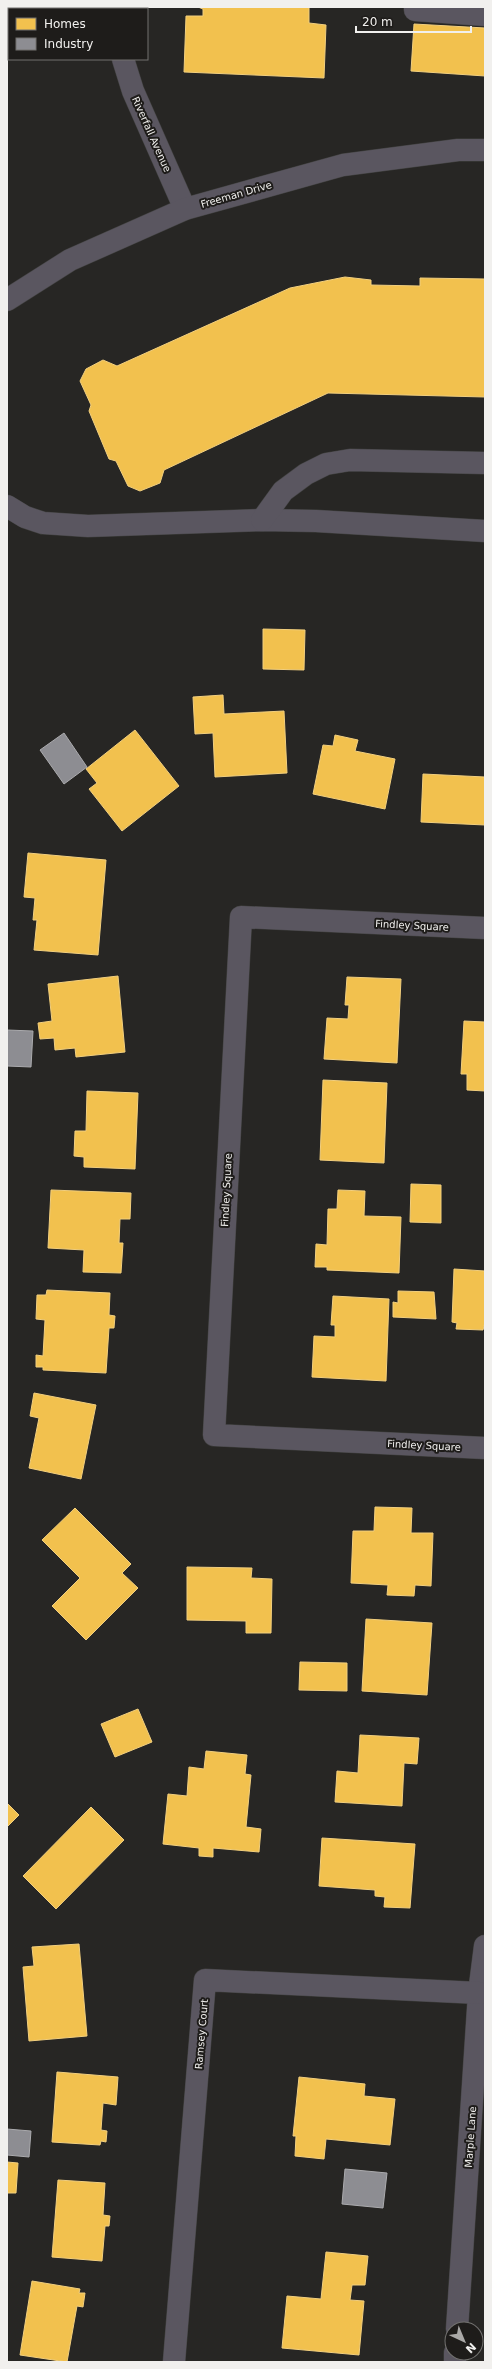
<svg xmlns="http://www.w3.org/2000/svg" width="492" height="2369" font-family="'DejaVu Sans',sans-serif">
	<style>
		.homes { fill: #f2c14e; stroke: #f2cf7e }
		.industry { fill: #8d8d92; stroke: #ababae }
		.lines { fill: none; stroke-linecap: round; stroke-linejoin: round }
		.lane-casing { stroke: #424241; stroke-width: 23 }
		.street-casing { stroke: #424241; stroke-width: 23 }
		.lane { stroke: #5a5660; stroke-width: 22 }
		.street { stroke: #5a5660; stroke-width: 22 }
		.labels { text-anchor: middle; stroke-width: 4; stroke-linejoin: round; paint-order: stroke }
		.street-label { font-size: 10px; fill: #f1f0ee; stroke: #1e1c1a }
	</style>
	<rect width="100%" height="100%" fill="#272624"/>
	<g class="homes">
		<polygon points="198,7 309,7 309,23 326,25 324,78 184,72 186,16 203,16 203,9"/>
		<polygon points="414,24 485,28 485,76 411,71"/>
		<polygon points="345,277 371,280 371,285 420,286 420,278 485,279 485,397 328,393 164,470 160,483 140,491 128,486 116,461 109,459 89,411 91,405 80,381 86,369 103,360 117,366 290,288"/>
		<polygon points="263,629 305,630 304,670 263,669"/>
		<polygon points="223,695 224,714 284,711 287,773 215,777 213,733 195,734 193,697"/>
		<polygon points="135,730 179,786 122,831 89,789 97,783 86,769"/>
		<polygon points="335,735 358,740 355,751 395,759 385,809 313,794 323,745 333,746"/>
		<polygon points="423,774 485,777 485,825 421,822"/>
		<polygon points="28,853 106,860 98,955 34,950 37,920 33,920 35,898 24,897"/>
		<polygon points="118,976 125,1052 76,1057 75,1048 55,1050 54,1038 40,1039 38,1023 52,1021 48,984"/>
		<polygon points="347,977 401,979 397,1063 324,1059 327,1018 348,1019 349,1005 345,1005"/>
		<polygon points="464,1021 485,1022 485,1091 467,1090 467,1074 461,1074"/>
		<polygon points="323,1080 387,1083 384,1163 320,1160"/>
		<polygon points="87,1091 138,1093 135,1169 84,1167 84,1157 74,1156 75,1131 86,1131"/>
		<polygon points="411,1184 441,1185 441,1223 410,1222"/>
		<polygon points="51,1190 131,1193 130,1219 120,1219 119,1243 123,1243 121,1273 83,1272 84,1250 48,1248"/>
		<polygon points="338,1190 365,1191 364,1216 401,1217 399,1273 327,1270 327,1267 315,1267 316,1244 327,1245 328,1209 337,1209"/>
		<polygon points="454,1269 485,1271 485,1322 483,1330 456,1329 457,1323 452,1322"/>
		<polygon points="47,1290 110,1293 109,1315 115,1316 114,1328 109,1328 106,1373 43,1370 43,1367 36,1367 36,1355 43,1356 45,1320 36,1319 37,1295 46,1295"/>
		<polygon points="398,1291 434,1292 436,1319 393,1317 393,1302 398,1303"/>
		<polygon points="333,1296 389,1299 386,1381 312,1377 314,1336 335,1337 335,1325 331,1325"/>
		<polygon points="34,1393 96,1405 81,1479 29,1468 39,1418 30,1416"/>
		<polygon points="375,1507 412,1508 411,1533 433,1533 431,1586 415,1585 414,1596 387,1595 388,1585 351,1583 353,1531 374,1531"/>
		<polygon points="75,1508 131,1564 122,1573 138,1588 86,1640 52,1606 80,1578 42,1540"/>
		<polygon points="187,1567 252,1568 251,1578 272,1579 271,1633 246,1633 246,1621 187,1620"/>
		<polygon points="366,1619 432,1623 427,1695 362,1691"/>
		<polygon points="300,1662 347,1663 347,1691 299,1690"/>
		<polygon points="138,1709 152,1742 115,1757 101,1724"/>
		<polygon points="360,1735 419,1738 417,1764 404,1763 402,1806 335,1802 337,1771 358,1773"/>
		<polygon points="206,1751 247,1755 245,1774 251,1775 246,1827 261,1829 259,1852 213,1848 213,1857 199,1856 199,1848 163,1844 168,1794 187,1796 189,1767 204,1769"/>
		<polygon points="7,1803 19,1815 7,1827"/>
		<polygon points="91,1807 124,1840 56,1909 23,1876"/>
		<polygon points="322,1838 415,1844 410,1908 384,1907 385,1897 375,1896 375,1890 319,1886"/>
		<polygon points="79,1944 87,2036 29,2041 23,1967 34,1966 32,1947"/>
		<polygon points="57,2072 118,2077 116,2105 103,2103 101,2130 107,2131 106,2142 101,2141 100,2145 52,2142"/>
		<polygon points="299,2077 365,2084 364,2096 395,2099 390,2145 326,2139 324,2159 295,2156 296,2136 293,2136"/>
		<polygon points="7,2162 18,2163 16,2193 7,2193"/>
		<polygon points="58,2180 105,2183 103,2215 110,2216 109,2226 105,2226 102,2261 52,2257"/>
		<polygon points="326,2252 368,2256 365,2285 352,2285 350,2300 364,2301 359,2355 282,2348 287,2296 321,2299"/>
		<polygon points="32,2281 80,2289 79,2293 85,2293 83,2307 77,2306 67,2362 20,2355"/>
	</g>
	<g class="industry">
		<polygon points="64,733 87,767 64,784 40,750"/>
		<polygon points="7,1030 33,1031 31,1067 7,1066"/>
		<polygon points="7,2129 31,2131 29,2157 7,2155"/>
		<polygon points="345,2169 387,2173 383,2208 342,2204"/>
	</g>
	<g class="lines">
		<g class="lane-casing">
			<g id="lane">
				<polyline points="7,506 25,517 43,523 88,526 262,520 316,521 485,531"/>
				<polyline points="262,520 283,491 306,474 326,464 350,460 485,463"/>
			</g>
		</g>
		<g class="street-casing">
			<g id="street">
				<polyline points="109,7 109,9"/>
				<polyline points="415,7 415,10 485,15"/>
				<polyline points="47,9 60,7"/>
				<polyline points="7,25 9,23"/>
				<polyline points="123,59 133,91 185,209"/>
				<polyline points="7,300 70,260 185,209 343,165 458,150 485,150"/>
				<polyline points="485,928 241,917 214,1435 485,1448"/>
				<polyline points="457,2329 479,1993 485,1946"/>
				<polyline points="174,2362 205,1980 479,1993"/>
				<polyline points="455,2362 455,2353"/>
			</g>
		</g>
		<use href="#lane" class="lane"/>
		<use href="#street" class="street"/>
	</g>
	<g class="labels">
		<g class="street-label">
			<text transform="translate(152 134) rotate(66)" y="4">Riverfall Avenue</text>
			<text transform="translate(236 194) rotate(-16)" y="4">Freeman Drive</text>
			<text transform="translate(412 925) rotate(3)" y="4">Findley Square</text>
			<text transform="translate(226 1190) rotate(-87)" y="4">Findley Square</text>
			<text transform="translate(424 1445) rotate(3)" y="4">Findley Square</text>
			<text transform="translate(201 2034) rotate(-85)" y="4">Ramsey Court</text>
			<text transform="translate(470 2137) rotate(-86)" y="4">Marple Lane</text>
		</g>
	</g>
	<rect width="492" height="2369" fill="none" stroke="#f1f0ee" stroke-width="16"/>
	<rect x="8" y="8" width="140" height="52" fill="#1e1c1a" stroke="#72716f"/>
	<rect x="16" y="18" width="20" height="12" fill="#f2c14e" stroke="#72716f"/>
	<text x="44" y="28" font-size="12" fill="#f1f0ee">Homes</text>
	<rect x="16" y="38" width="20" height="12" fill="#8d8d92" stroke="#72716f"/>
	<text x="44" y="48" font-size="12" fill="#f1f0ee">Industry</text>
	<g transform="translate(464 2341) rotate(136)"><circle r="19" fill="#1e1c1a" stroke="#72716f"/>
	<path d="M0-3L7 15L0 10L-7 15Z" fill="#aaa9a7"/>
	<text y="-6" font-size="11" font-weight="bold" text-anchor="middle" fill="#f1f0ee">N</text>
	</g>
	<path d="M356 26v6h115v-6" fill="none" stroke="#f1f0ee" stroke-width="2"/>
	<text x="362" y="26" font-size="12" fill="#f1f0ee" stroke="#1e1c1a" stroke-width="3" paint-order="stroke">20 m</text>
</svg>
